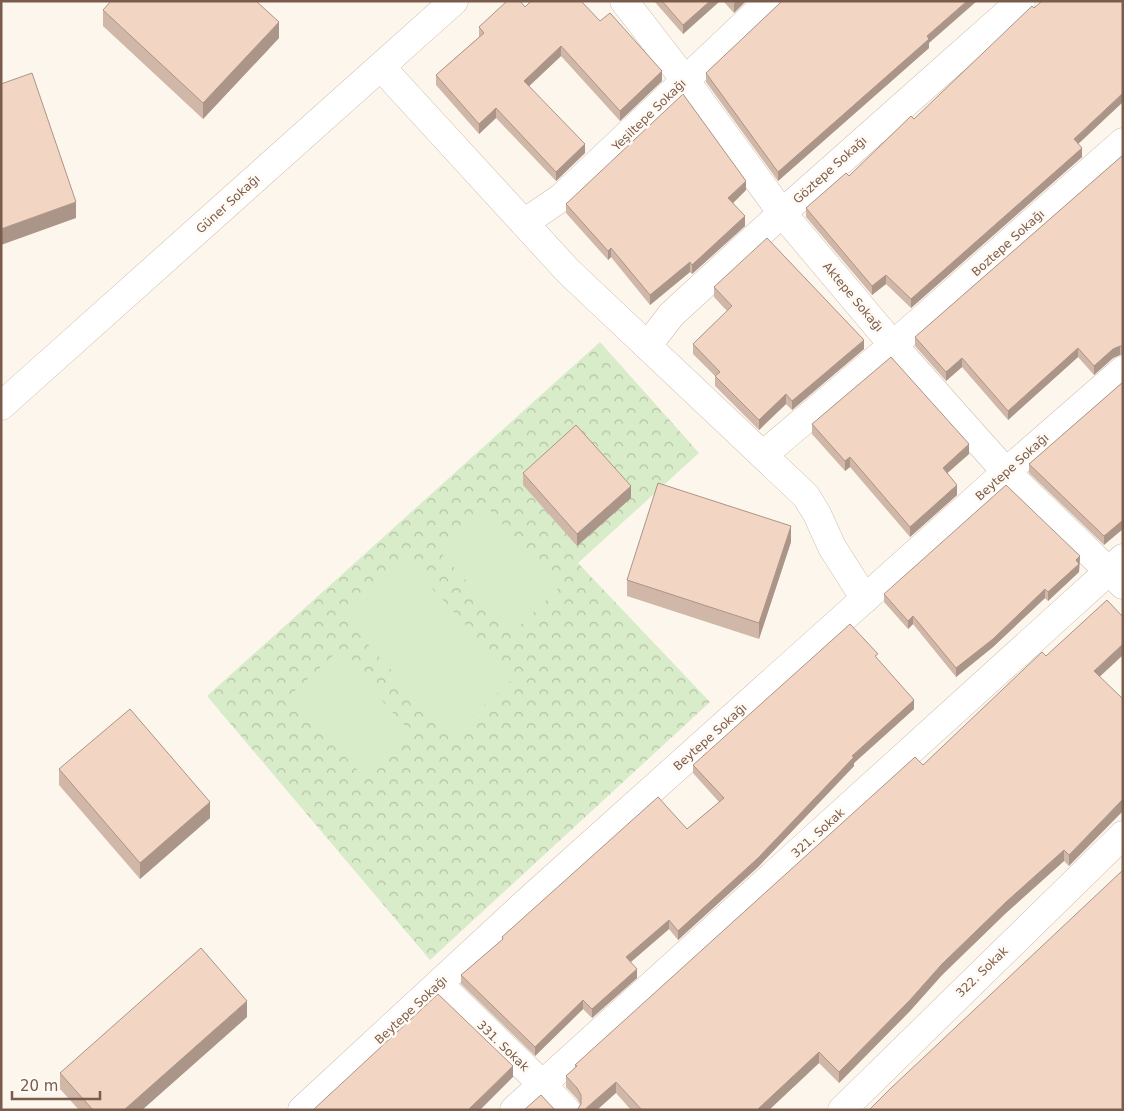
<svg xmlns="http://www.w3.org/2000/svg" width="1124" height="1111" font-family="'DejaVu Sans',sans-serif">
	<style>
		.park { fill: url(#park-crowns) }
		.pitch { fill: #d8ecc9 }
		.lines { fill: none; stroke-linecap: round; stroke-linejoin: round }
		.minor-casing { stroke: #d1beb0; stroke-width: 29 }
		.minor { stroke: #fff; stroke-width: 28 }
		.wall { fill: #d1b7a8 }
		.shaded-wall { fill: #aa9588 }
		.building { fill: #f3d5c3; stroke: #aa9588 }
		.labels { text-anchor: middle; stroke-width: 5; stroke-linejoin: round; paint-order: stroke }
		.street-label { font-size: 12px; fill: #7a5c4d; stroke: #fffaf3 }
	</style>
	<defs>
		<pattern id="park-crowns" width="20" height="18" patternUnits="userSpaceOnUse" patternTransform="scale(1.25)"><rect width="20" height="18" fill="#d8ecc9"/><path d="M2 6a3 3 0 1 1 6 0M12 15a3 3 0 1 1 6 0" fill="none" stroke="#b4c2a5"/></pattern>
	</defs>
	<rect width="100%" height="100%" fill="#fdf6ec"/>
	<polygon class="park" points="600,342 699,453 578,563 710,702 430,960 207,696"/>
	<g class="pitch">
		<polygon points="488,508 560,587 513,632 440,552"/>
		<polygon points="408,562 514,678 451,736 345,619"/>
		<polygon points="337,652 410,731 362,775 289,696"/>
	</g>
	<g class="lines">
		<g class="minor-casing">
			<g id="minor">
				<polyline points="624,1 685,80 782,213 893,345 1006,472 1123,585"/>
				<polyline points="381,67 568,271 806,496 817,514 832,547 865,599"/>
				<polyline points="524,223 562,197 769,1"/>
				<polyline points="647,346 672,314 782,213 1021,1"/>
				<polyline points="1,406 454,1"/>
				<polyline points="763,455 893,345 1123,142"/>
				<polyline points="439,984 542,1084 566,1110"/>
				<polyline points="302,1110 530,899 1006,472 1123,370"/>
				<polyline points="514,1110 1123,558"/>
				<polyline points="842,1110 1123,835"/>
			</g>
		</g>
		<use href="#minor" class="minor"/>
	</g>
	<g class="wall">
		<polygon points="654,1 720,1 683,34"/>
		<polygon points="723,1 746,1 734,13"/>
		<polygon points="780,3 929,43 929,48 778,181 706,82 706,73"/>
		<polygon points="525,7 600,21 662,81 620,121 561,56 529,86 585,153 556,181 496,118 479,134 436,85 436,75 479,37 479,27"/>
		<polygon points="1034,8 1078,144 1082,157 911,308 886,284 872,295 806,217 806,208 849,176 914,119"/>
		<polygon points="103,10 279,38 203,119 103,26"/>
		<polygon points="1123,155 1123,355 1120,355 1113,358 1094,375 1078,357 1008,420 962,367 946,381 915,346 915,337"/>
		<polygon points="746,190 733,203 745,226 692,274 690,272 650,305 611,257 608,260 566,213 566,204"/>
		<polygon points="714,287 864,349 792,410 786,404 759,430 715,386 715,376 693,354 693,344 727,311 714,297"/>
		<polygon points="1123,382 1104,545 1029,473 1029,464"/>
		<polygon points="812,424 969,454 947,473 957,495 910,537 850,467 845,471 812,434"/>
		<polygon points="523,473 631,498 577,546 523,485"/>
		<polygon points="791,542 759,639 627,596 627,580"/>
		<polygon points="1080,556 1079,572 1048,601 1045,598 993,647 956,677 913,624 908,629 884,602 884,594"/>
		<polygon points="1046,656 1100,677 1069,866 1064,861 1006,913 942,975 910,1011 839,1083 819,1063 769,1110 631,1110 616,1093 580,1104 577,1099 566,1087 566,1076 575,1068 575,1065 923,765"/>
		<polygon points="878,660 914,709 854,763 854,766 758,867 678,940 669,929 631,962 637,978 592,1018 583,1009 535,1056 461,984 461,975 502,940 502,937 687,829 719,802 693,773 693,765"/>
		<polygon points="59,769 210,818 140,879 59,785"/>
		<polygon points="247,1017 142,1110 79,1110 60,1089 60,1073"/>
	</g>
	<g class="shaded-wall">
		<polygon points="710,1 720,1 683,34 683,25"/>
		<polygon points="736,1 746,1 734,13 734,4"/>
		<polygon points="967,1 977,1 929,43 929,48 778,181 778,172 927,36"/>
		<polygon points="279,22 279,38 203,119 203,103"/>
		<polygon points="561,46 561,56 524,91 524,81"/>
		<polygon points="662,71 662,81 620,121 620,111"/>
		<polygon points="1123,93 1123,102 1074,148 1074,139"/>
		<polygon points="496,108 496,118 479,134 479,124"/>
		<polygon points="585,144 585,153 556,181 556,172"/>
		<polygon points="1082,148 1082,157 911,308 911,299"/>
		<polygon points="746,181 746,190 728,208 728,198"/>
		<polygon points="76,202 76,218 1,245 1,229"/>
		<polygon points="745,216 745,226 692,274 692,265"/>
		<polygon points="611,248 611,257 608,260 608,251"/>
		<polygon points="690,262 690,272 650,305 650,295"/>
		<polygon points="886,275 886,284 872,295 872,286"/>
		<polygon points="864,340 864,349 792,410 792,401"/>
		<polygon points="1120,346 1120,355 1113,358 1094,375 1094,366 1113,349"/>
		<polygon points="1078,348 1078,357 1008,420 1008,411"/>
		<polygon points="962,358 962,367 946,381 946,372"/>
		<polygon points="786,394 786,404 759,430 759,420"/>
		<polygon points="969,444 969,454 943,477 943,468"/>
		<polygon points="850,457 850,467 845,471 845,461"/>
		<polygon points="957,485 957,495 910,537 910,527"/>
		<polygon points="631,486 631,498 577,546 577,534"/>
		<polygon points="1123,520 1123,529 1104,545 1104,536"/>
		<polygon points="791,526 791,542 759,639 759,623"/>
		<polygon points="1080,556 1079,572 1048,601 1048,592 1076,560"/>
		<polygon points="1045,589 1045,598 993,647 956,677 956,668"/>
		<polygon points="913,616 913,624 908,629 908,621"/>
		<polygon points="1123,644 1123,655 1094,682 1094,671"/>
		<polygon points="914,700 914,709 854,763 854,766 758,867 678,940 678,931 852,756"/>
		<polygon points="1123,799 1123,811 1069,866 1069,855"/>
		<polygon points="210,802 210,818 140,879 140,863"/>
		<polygon points="1064,850 1064,861 1006,913 942,975 910,1011 839,1083 839,1072 942,964 1006,902"/>
		<polygon points="669,920 669,929 626,966 626,957"/>
		<polygon points="637,969 637,978 592,1018 592,1009"/>
		<polygon points="583,1000 583,1009 535,1056 535,1047"/>
		<polygon points="247,1001 247,1017 142,1110 124,1110"/>
		<polygon points="819,1052 819,1063 769,1110 758,1110 758,1109"/>
		<polygon points="513,1066 513,1077 480,1110 468,1110"/>
		<polygon points="616,1082 616,1093 597,1110 584,1110"/>
	</g>
	<g class="building">
		<polygon points="111,1 256,1 279,22 203,103 103,10"/>
		<polygon points="507,1 520,1 525,7 531,1 581,1 600,21 610,13 662,71 620,111 561,46 524,81 585,144 556,172 496,108 479,124 436,75 484,33 479,27"/>
		<polygon points="662,1 710,1 683,25"/>
		<polygon points="781,1 967,1 927,36 929,39 778,172 706,73 780,3"/>
		<polygon points="1042,1 1123,1 1123,93 1074,139 1082,148 911,299 886,275 872,286 806,208 846,173 849,176 911,116 914,119 1032,6 1034,8"/>
		<polygon points="32,73 76,202 1,229 1,84"/>
		<polygon points="683,94 746,181 728,198 745,216 692,265 690,262 650,295 611,248 608,251 566,204"/>
		<polygon points="1123,155 1123,346 1120,346 1113,349 1094,366 1078,348 1008,411 962,358 946,372 915,337"/>
		<polygon points="767,238 864,340 792,401 786,394 759,420 715,376 720,372 693,344 732,306 714,287"/>
		<polygon points="891,357 969,444 943,468 957,485 910,527 850,457 845,461 812,424"/>
		<polygon points="1123,382 1123,520 1104,536 1029,464"/>
		<polygon points="576,425 631,486 577,534 523,473"/>
		<polygon points="658,483 791,526 759,623 627,580"/>
		<polygon points="1006,485 1080,556 1076,560 1079,564 1048,592 1045,589 993,639 956,668 913,616 908,621 884,594"/>
		<polygon points="1107,600 1123,617 1123,644 1094,671 1123,699 1123,799 1069,855 1064,850 1006,902 942,964 910,1000 839,1072 819,1052 758,1109 759,1110 642,1110 616,1082 584,1110 577,1110 581,1104 581,1095 577,1088 566,1076 577,1066 575,1065 915,757 923,765 1042,652 1046,656"/>
		<polygon points="850,624 878,654 875,656 914,700 852,756 854,757 758,858 678,931 669,920 626,957 637,969 592,1009 583,1000 535,1047 461,975 503,939 502,937 658,797 687,829 724,798 693,765"/>
		<polygon points="130,709 210,802 140,863 59,769"/>
		<polygon points="1123,870 1123,1110 869,1110 890,1089"/>
		<polygon points="201,948 247,1001 124,1110 93,1110 60,1073"/>
		<polygon points="438,994 513,1066 468,1110 313,1110"/>
		<polygon points="541,1095 555,1110 524,1110"/>
	</g>
	<g class="labels">
		<g class="street-label">
			<text transform="translate(649 115) rotate(-44)" y="4">Yeşiltepe Sokağı</text>
			<text transform="translate(830 170) rotate(-42)" y="4">Göztepe Sokağı</text>
			<text transform="translate(228 204) rotate(-42)" y="4">Güner Sokağı</text>
			<text transform="translate(1008 243) rotate(-42)" y="4">Boztepe Sokağı</text>
			<text transform="translate(853 297) rotate(50)" y="4">Aktepe Sokağı</text>
			<text transform="translate(1012 467) rotate(-42)" y="4">Beytepe Sokağı</text>
			<text transform="translate(710 737) rotate(-42)" y="4">Beytepe Sokağı</text>
			<text transform="translate(818 833) rotate(-42)" y="4">321. Sokak</text>
			<text transform="translate(982 972) rotate(-44)" y="4">322. Sokak</text>
			<text transform="translate(411 1010) rotate(-43)" y="4">Beytepe Sokağı</text>
			<text transform="translate(503 1046) rotate(44)" y="4">331. Sokak</text>
		</g>
	</g>
	<rect width="1124" height="1111" fill="none" stroke="#7a5c4d" stroke-width="5"/>
	<path d="M12 1091v8h88v-8" fill="none" stroke="#7a5c4d" stroke-width="2.5"/>
	<text x="20" y="1091" font-size="15" fill="#7a5c4d" stroke="#fffaf3" stroke-width="4" paint-order="stroke">20 m</text>
</svg>
